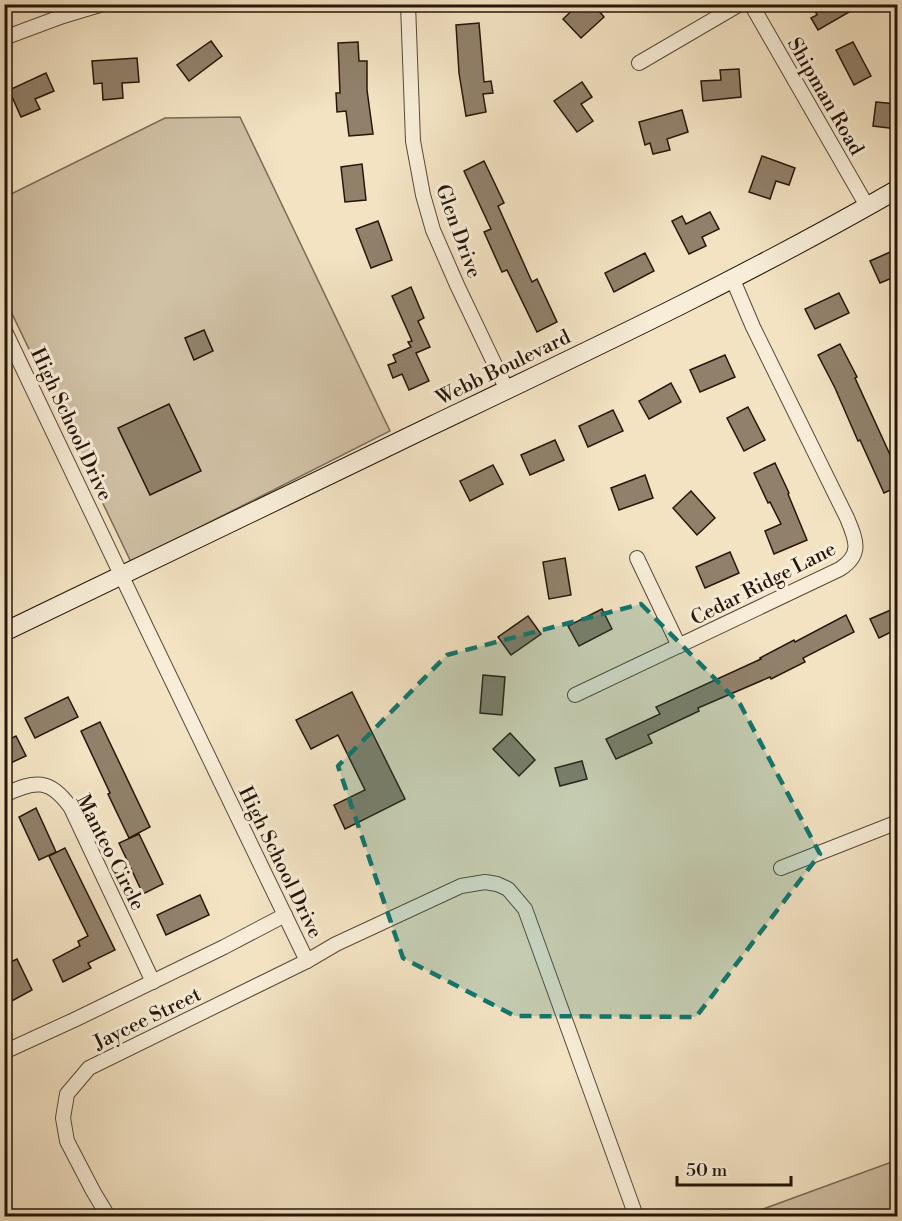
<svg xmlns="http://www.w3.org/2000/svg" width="902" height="1221" font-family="'Libre Bodoni',serif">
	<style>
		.green { fill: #d0c0a4; stroke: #7b6b58; stroke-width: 1.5 }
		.building { fill: #91816b; stroke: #26160b; stroke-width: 1.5 }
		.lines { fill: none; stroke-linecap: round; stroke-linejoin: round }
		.street-casing { stroke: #594939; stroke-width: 16 }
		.secondary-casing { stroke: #26160b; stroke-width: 20 }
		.street { stroke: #f7edd8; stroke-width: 14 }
		.secondary { stroke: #f7edd8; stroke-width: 18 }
		.marked { fill: #0f766e; fill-opacity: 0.2; stroke: #0f766e; stroke-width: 4.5; stroke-dasharray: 12 8; stroke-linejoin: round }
		.labels { text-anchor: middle; stroke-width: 6; stroke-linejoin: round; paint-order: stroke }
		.street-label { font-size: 20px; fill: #26160b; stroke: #f7edd8 }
	</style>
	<rect width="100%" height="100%" fill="#f3e3c3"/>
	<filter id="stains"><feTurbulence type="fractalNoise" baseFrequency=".00333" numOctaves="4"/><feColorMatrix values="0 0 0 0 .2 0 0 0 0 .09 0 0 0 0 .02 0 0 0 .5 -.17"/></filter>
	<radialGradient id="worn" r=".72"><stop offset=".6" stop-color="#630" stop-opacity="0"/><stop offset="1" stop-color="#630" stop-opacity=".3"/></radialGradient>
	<g class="green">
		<polygon points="240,117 390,431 131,562 5,299 5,197 165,118"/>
		<polygon points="897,1160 897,1216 744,1216"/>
	</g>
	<g class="building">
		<polygon points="579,4 593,4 604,17 581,38 563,19"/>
		<polygon points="812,4 863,4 818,30 811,18 817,15"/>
		<polygon points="479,23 484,82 491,81 493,93 483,94 486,112 466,116 459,73 456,25"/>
		<polygon points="211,41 222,56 189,81 177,65"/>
		<polygon points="358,42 359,61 367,61 367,90 373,134 349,136 346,111 337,112 336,93 340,93 338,43"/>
		<polygon points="853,42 871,76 854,85 836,50"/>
		<polygon points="137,58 139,82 122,83 123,98 103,100 102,83 94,84 92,61"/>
		<polygon points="739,69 741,97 703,101 701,81 721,80 720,70"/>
		<polygon points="46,73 54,91 35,99 40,109 21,117 9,90"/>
		<polygon points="582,82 592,97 581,104 593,121 577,132 554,101"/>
		<polygon points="876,102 897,104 897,129 873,126"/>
		<polygon points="682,110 688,132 667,139 670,150 653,154 650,143 645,145 639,122"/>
		<polygon points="762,156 795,168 789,185 776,181 770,199 749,192"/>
		<polygon points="484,161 504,203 498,206 532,282 537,279 557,322 537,332 507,270 502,272 484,232 491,229 464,171"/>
		<polygon points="362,164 366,200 345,202 341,167"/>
		<polygon points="710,212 719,229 702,237 706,246 689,254 672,221 682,216 686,224"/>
		<polygon points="378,221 392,260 371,268 356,229"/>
		<polygon points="897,249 897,276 880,283 870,261"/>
		<polygon points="645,253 654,271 614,292 605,273"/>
		<polygon points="411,287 424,318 418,321 430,347 416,353 429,381 409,390 402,374 393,378 388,365 396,362 393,355 411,347 408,342 412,341 392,296"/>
		<polygon points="839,293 849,313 815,329 805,309"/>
		<polygon points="204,330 213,351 194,360 185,338"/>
		<polygon points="840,344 857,377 855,378 897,470 897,487 884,493 860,440 858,441 835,388 818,355"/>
		<polygon points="725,355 735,377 700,392 690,370"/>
		<polygon points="671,383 681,402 649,419 639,401"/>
		<polygon points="169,404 201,471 150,495 118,428"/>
		<polygon points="748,407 765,440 744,451 727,418"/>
		<polygon points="613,410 623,431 588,447 579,426"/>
		<polygon points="555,440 564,460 530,475 521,455"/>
		<polygon points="775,463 789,493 788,494 807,540 774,554 765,531 781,524 770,502 768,503 754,473"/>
		<polygon points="493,465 503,484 470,501 460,481"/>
		<polygon points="645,475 653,498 619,510 611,488"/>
		<polygon points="691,491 715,518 697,535 673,508"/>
		<polygon points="730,552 739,573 705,588 696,567"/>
		<polygon points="565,558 571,595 549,599 543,562"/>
		<polygon points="602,609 612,629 579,646 568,626"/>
		<polygon points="893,609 897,619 897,629 879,638 870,619"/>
		<polygon points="846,615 854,632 803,658 805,662 771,679 770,677 698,708 699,711 648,735 652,743 616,759 606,739 660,714 656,707 761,659 760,658 794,640 795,642"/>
		<polygon points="528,616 541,634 511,655 498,637"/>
		<polygon points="483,675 505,677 502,715 480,713"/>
		<polygon points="352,692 405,799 345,829 334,805 365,790 338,735 311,749 296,720"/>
		<polygon points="68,697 78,717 35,738 25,718"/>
		<polygon points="100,722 150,827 129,838 108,794 110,793 81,731"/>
		<polygon points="510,733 535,760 519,776 493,749"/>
		<polygon points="16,736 26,756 4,766 4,742"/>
		<polygon points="582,761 587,779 560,786 555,768"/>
		<polygon points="36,808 56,852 39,860 19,817"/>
		<polygon points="139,834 163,884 143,894 119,843"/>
		<polygon points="65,848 115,950 88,963 91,968 63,982 53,960 80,946 78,941 88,936 49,856"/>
		<polygon points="200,895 209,915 166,935 157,915"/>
		<polygon points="17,959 32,990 10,1002 4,990 4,965"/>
	</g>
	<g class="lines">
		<g class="street-casing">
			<g id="street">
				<polyline points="408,4 413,141 423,195 433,230 457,285 507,390"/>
				<polyline points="751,4 867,206"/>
				<polyline points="4,38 63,16 103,4"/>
				<polyline points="639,63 740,4"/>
				<polyline points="4,329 146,627 307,961 336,944 461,886 485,882 497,884 508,889 525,909 636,1216"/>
				<polyline points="637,558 679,646"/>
				<path d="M575 695 840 569C863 554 856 540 847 518L753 327 733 280"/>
				<path d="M4 795C35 780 50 778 71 808L153 982"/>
				<polyline points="781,868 898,822"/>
				<polyline points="4,1052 74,1020 224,947 285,915"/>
				<polyline points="108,1216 93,1191 67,1141 63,1118 67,1094 89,1068 307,961"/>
			</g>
		</g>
		<g class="secondary-casing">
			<path id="secondary" d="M4 632C148 563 290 494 433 425 590 350 747 276 898 189"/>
		</g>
		<use href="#street" class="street"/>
		<use href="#secondary" class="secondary"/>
	</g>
	<path class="marked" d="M641 604 740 704 820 854 696 1017 515 1016 403 958 338 766 447 655Z"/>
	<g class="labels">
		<g class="street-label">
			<text transform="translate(826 96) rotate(60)" y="7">Shipman Road</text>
			<text transform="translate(459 231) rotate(70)" y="7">Glen Drive</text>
			<text transform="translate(503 367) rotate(-26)" y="7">Webb Boulevard</text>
			<text transform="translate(72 424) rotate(65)" y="7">High School Drive</text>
			<text transform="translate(763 583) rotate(-27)" y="7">Cedar Ridge Lane</text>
			<text transform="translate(111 852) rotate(63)" y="7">Manteo Circle</text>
			<text transform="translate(281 862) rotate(64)" y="7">High School Drive</text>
			<text transform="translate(147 1018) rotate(-26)" y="7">Jaycee Street</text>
		</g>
	</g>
	<rect width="902" height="1221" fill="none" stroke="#f3e3c3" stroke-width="24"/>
	<rect x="6" y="6" width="890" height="1209" fill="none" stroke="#26160b" stroke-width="3"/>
	<rect x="12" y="12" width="878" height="1197" fill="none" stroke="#26160b" stroke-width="1.5"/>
	<path d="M677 1176v9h114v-9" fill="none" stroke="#26160b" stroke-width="3"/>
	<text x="686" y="1176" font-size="18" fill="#26160b" stroke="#f7edd8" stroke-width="4.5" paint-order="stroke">50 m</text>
	<rect width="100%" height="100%" filter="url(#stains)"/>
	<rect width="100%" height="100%" fill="url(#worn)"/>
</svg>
